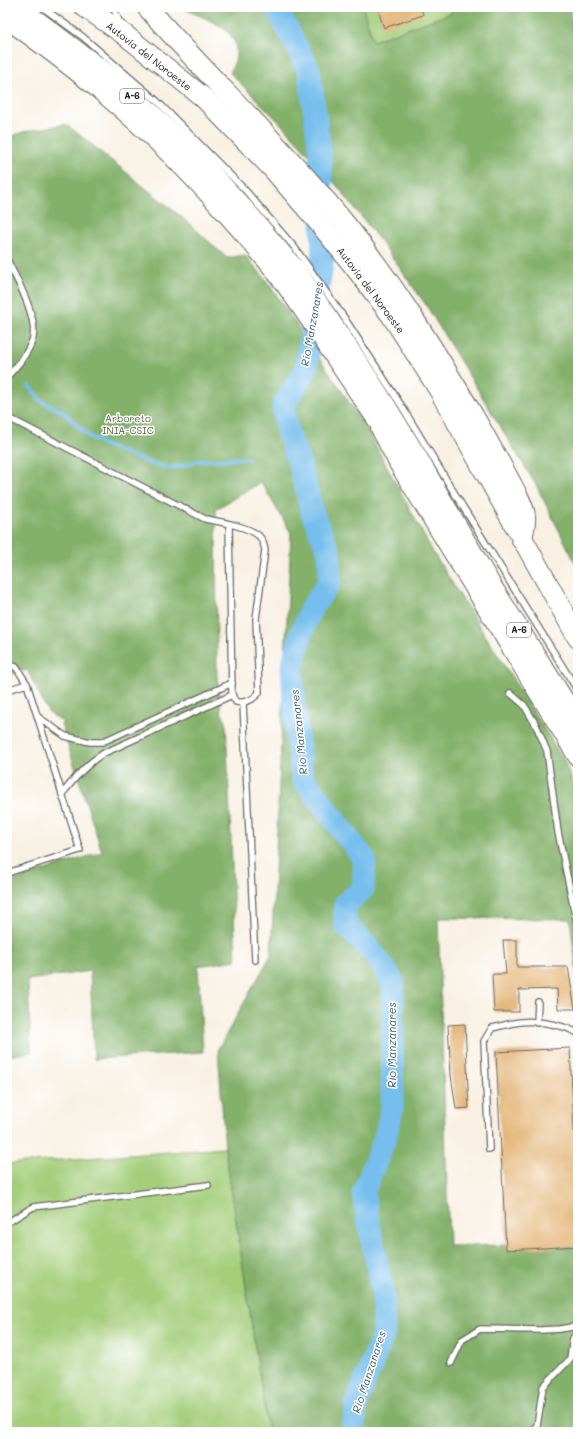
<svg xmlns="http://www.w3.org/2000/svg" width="585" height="1439" font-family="Mali,sans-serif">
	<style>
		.green { fill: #a4ce7a; stroke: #60754b }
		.forest { fill: #83b16a; stroke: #506643 }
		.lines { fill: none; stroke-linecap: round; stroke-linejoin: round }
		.stream { stroke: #74beed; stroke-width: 4 }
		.river { stroke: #74beed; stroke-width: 23 }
		.building { fill: #e3b373 }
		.service-casing { stroke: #696661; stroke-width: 8 }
		.motorway-casing { stroke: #696661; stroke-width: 22 }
		.service { stroke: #fff; stroke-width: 5.5 }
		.motorway { stroke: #fff; stroke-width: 20 }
		.labels { text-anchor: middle; stroke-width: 3; stroke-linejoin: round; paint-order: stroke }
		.shield { fill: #fff; stroke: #606060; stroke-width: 1 }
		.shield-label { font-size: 9px; font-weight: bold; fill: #1c1c1c }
		.street-label { font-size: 10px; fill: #1c1c1c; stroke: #fff }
		.park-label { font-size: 10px; fill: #526342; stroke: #fff }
		.water-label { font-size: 11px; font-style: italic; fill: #3f5d70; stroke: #fff }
	</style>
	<rect width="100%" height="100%" fill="#fff"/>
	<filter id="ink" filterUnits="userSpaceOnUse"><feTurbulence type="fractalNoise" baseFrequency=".025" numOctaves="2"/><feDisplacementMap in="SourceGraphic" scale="8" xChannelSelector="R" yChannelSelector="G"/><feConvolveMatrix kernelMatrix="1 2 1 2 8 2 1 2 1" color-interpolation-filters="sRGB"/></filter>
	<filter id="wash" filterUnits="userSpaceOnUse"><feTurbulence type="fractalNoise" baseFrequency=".012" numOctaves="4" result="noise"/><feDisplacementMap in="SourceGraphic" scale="16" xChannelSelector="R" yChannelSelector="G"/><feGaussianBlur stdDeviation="0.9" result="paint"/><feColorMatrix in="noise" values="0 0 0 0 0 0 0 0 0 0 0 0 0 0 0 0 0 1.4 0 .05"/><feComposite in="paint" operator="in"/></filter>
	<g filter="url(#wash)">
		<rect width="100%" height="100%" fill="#f8f0e2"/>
		<g class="green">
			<polygon points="363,7 450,7 452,13 373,41"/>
			<polygon points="225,1148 268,1432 7,1432 7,1164"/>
		</g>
		<g class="forest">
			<path d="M185 7H363L373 41 452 13 450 7H569L578 60V568L536 485 426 305 381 242 334 182 281 124 230 73C232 67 236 61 236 55 239 28 207 20 189 11Z"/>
			<polygon points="66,124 184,219 227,258 245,255 264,277 363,422 434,554 564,760 578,797 578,981 570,919 438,918 449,1246 578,1244 578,1432 268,1432 225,1148 218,1049 271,955 291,533 261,482 216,509 217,677 221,712 226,721 236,960 198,966 203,1052 94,1059 90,971 28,980 31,1052 7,1056 7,882 102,852 61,724 64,723 48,712 27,670 7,676 7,138 23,132"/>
		</g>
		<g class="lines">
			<g class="stream">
				<polyline points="7,363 10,366"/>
				<polyline points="29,386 41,401 63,412 90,437 104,445 150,463 169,468 186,465 197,461 249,458"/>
				<polyline points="288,456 298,458"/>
			</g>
			<path class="river" d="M276 7 309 70 320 151 323 258 306 369 283 406 287 431 299 462 313 515 329 551 330 581 310 611 300 637 292 667 296 725 302 777 365 860 363 889 345 904V925C364 941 380 960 393 982L392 1109 385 1138 363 1193 383 1294 384 1333 357 1402 352 1432"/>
		</g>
		<g id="blocks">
			<g class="building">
				<polygon points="377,7 421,7 423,15 384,28"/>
				<polygon points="503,940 517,940 517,967 568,967 575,1009 558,1009 557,989 519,990 519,1012 494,1012 492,974 506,974"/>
				<polygon points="465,1024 469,1108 456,1109 451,1075 448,1025"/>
				<polygon points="570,1048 578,1212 578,1246 506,1250 496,1052"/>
			</g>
		</g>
	</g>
	<g filter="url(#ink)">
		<use href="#blocks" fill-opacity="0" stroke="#696661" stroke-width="1"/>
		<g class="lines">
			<g class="service-casing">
				<g id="service">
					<polyline points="42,7 83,37 157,101 245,190 295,248 343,316 401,405 458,499 578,691"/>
					<polyline points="113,7 120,23"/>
					<polyline points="574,7 578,27"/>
					<path d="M7 260C17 279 40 321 32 341 27 355 16 367 7 377"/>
					<path d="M7 417 205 519C220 522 248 526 259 536 263 540 264 545 265 550L256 619 259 693C252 700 247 703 236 702L232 695 229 524"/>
					<polyline points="7,665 16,667 27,684"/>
					<polyline points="7,690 27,684 80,850 7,873"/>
					<polyline points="510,693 524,705 536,725 547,751 558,832 578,929"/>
					<polyline points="243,703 255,960"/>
					<polyline points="38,717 65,736 90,742 102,742 232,683"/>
					<path d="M62 794C75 778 86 764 104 753L232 695"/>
					<polyline points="537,1023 538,1002"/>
					<path d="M489 1149 484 1041 492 1028C499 1027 506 1024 514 1023 533 1019 561 1024 578 1033"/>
					<polyline points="7,1223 33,1207 208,1185"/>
					<polyline points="451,1363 462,1340 480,1329 541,1330 560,1329 578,1326"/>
					<polyline points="529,1432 537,1426 543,1387 570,1359 573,1338 578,1333"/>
				</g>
			</g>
			<g class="motorway-casing">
				<g id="motorway">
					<polyline points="18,7 116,81 145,108 195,156 248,214 296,271 354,357 388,410 419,461 490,584 578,723"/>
					<polyline points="85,7 125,35 204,98 273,169 320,224 354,266 392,316 438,388 578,638"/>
					<path d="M147 7C209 78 278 142 338 215 391 279 435 351 477 422 489 444 502 466 514 489 518 497 525 508 525 517 526 524 523 532 522 540"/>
					<path d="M7 18C40 42 72 66 103 92 155 135 202 184 246 235 257 249 269 261 279 275 319 328 352 386 392 439"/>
					<polyline points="381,428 399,463 578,756"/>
				</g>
			</g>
			<use href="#service" class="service"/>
			<use href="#motorway" class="motorway"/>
		</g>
	</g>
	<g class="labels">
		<g class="shield">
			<rect x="120" y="89" width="24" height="14" rx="3"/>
			<rect x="507" y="623" width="24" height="14" rx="3"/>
		</g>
		<g class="shield-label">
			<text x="132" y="99">A-6</text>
			<text x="519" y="633">A-6</text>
		</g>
		<g class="street-label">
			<text transform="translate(149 56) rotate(38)" y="4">Autovía del Noroeste</text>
			<text transform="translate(371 290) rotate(53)" y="4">Autovía del Noroeste</text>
		</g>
		<g class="park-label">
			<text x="128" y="422">Arboreto<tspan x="128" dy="12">INIA-CSIC</tspan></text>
		</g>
		<g class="water-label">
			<text transform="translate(312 324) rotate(-80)" y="4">Río Manzanares</text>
			<text transform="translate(299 732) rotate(-96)" y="4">Río Manzanares</text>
			<text transform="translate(392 1045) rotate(-90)" y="4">Río Manzanares</text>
			<text transform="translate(369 1372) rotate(-72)" y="4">Río Manzanares</text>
		</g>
	</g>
	<rect width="585" height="1439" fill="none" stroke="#fff" stroke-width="24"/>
</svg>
